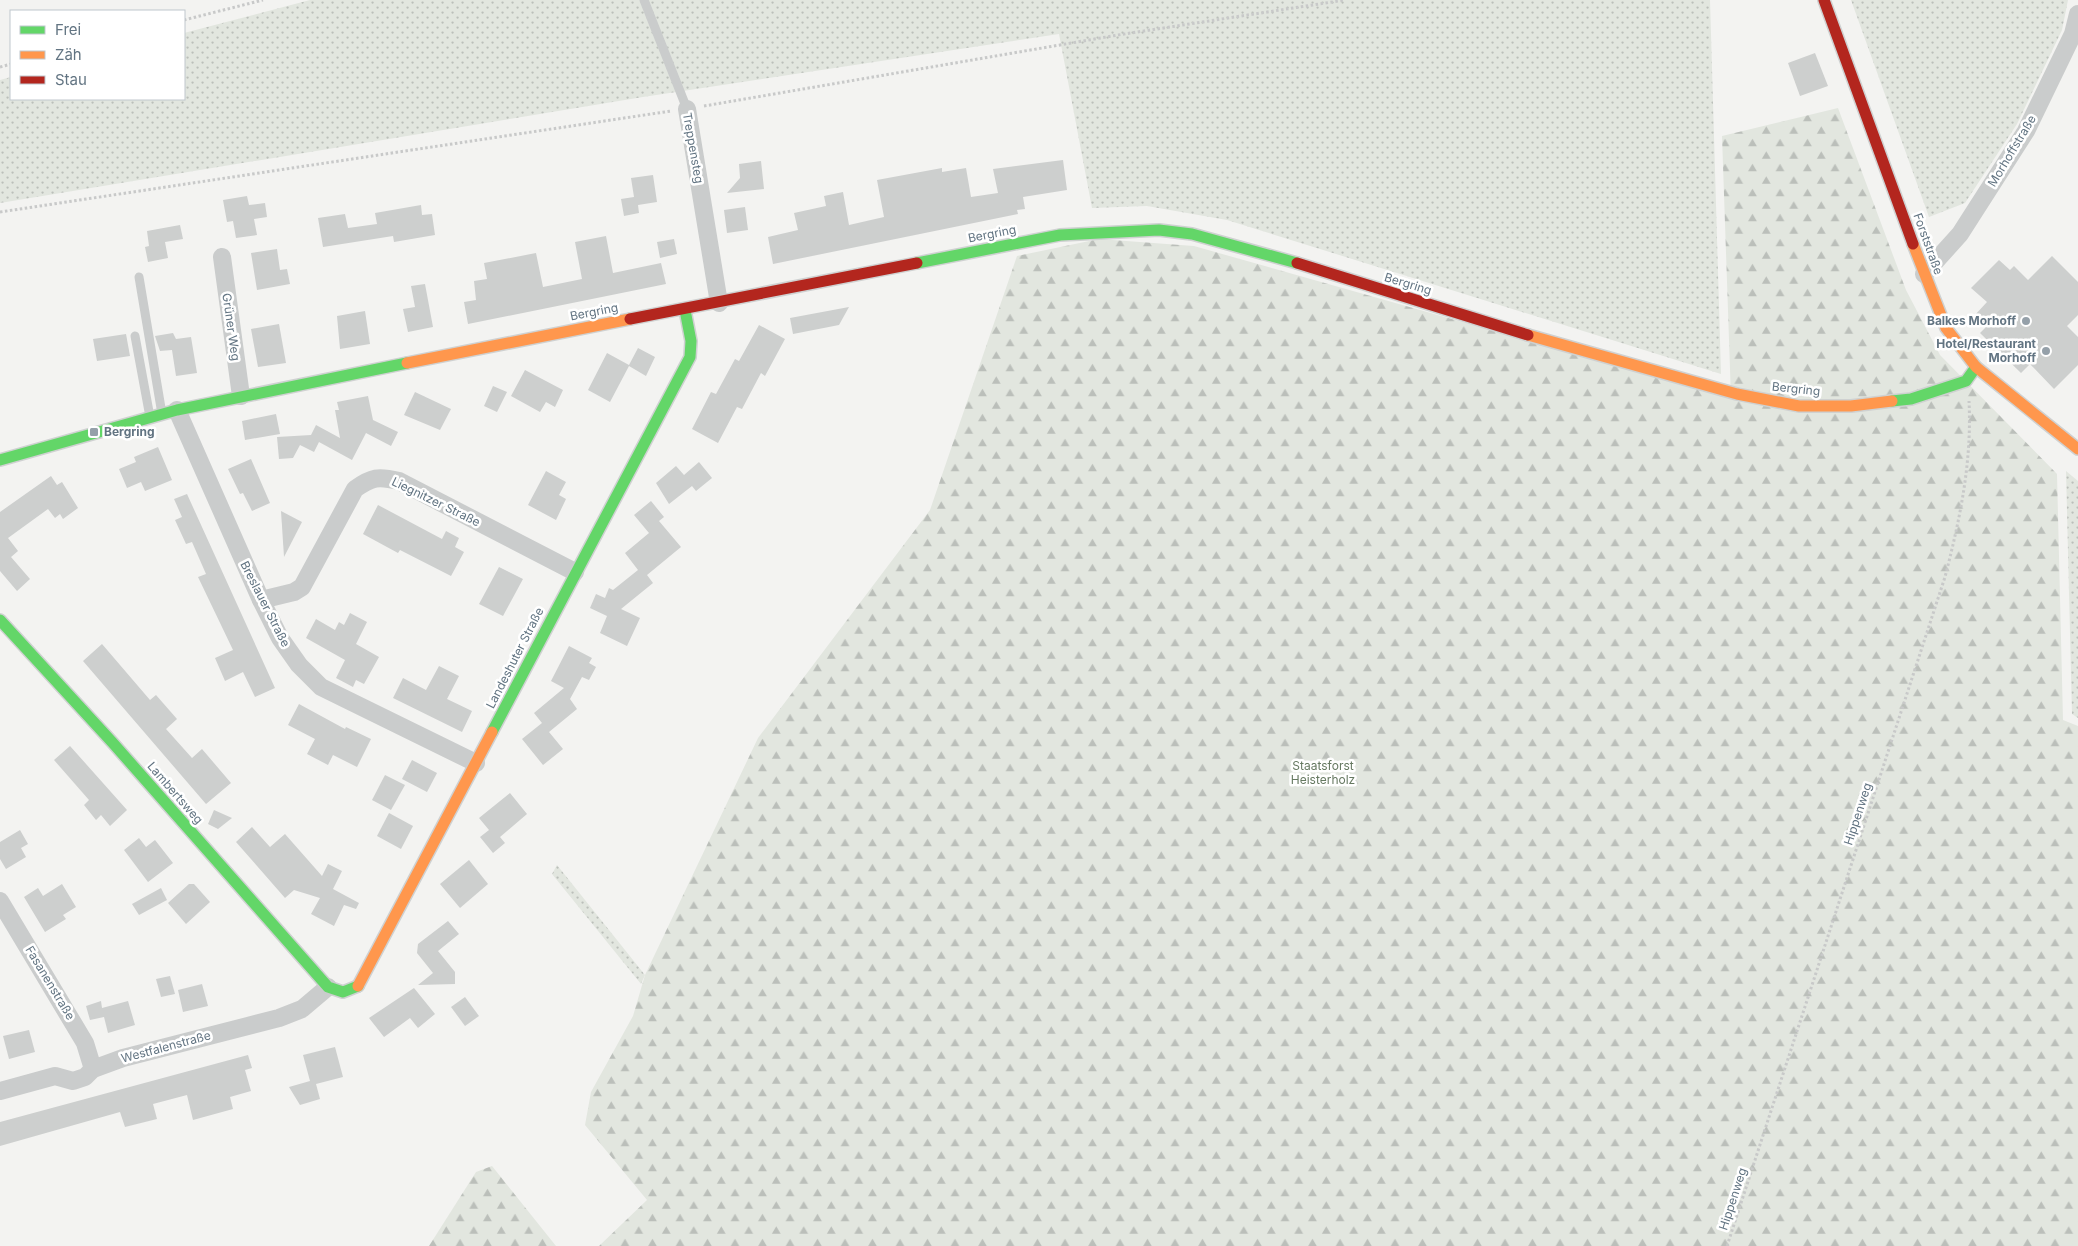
<svg xmlns="http://www.w3.org/2000/svg" width="2078" height="1246" font-family="Inter,sans-serif">
	<style>
		.grass { fill: url(#grass-dots) }
		.forest { fill: url(#forest-firs) }
		.building { fill: #cdcfce }
		.lines { fill: none; stroke-linecap: round; stroke-linejoin: round }
		.fast-casing { stroke: #cfd1d1; stroke-width: 14 }
		.slow-casing { stroke: #cfd1d1; stroke-width: 14 }
		.jam-casing { stroke: #cfd1d1; stroke-width: 14 }
		.path { stroke: #c8c9c9; stroke-width: 3; stroke-dasharray: 2.5 2.5; stroke-linecap: butt }
		.lane { stroke: #cacccc; stroke-width: 9 }
		.street { stroke: #cacccc; stroke-width: 18 }
		.fast { stroke: #63d668; stroke-width: 11 }
		.slow { stroke: #ff974d; stroke-width: 11 }
		.jam { stroke: #b3261e; stroke-width: 11 }
		.poi-dot { fill: #95a0a9; stroke: #fff; stroke-width: 2 }
		.labels { text-anchor: middle; stroke-width: 5; stroke-linejoin: round; paint-order: stroke }
		.street-label { font-size: 12px; fill: #627482; stroke: #fff }
		.poi-label { font-size: 12px; font-weight: bold; fill: #627482; stroke: #fff; text-anchor: end }
		.park-label { font-size: 12px; fill: #667961; stroke: #fff }
	</style>
	<defs>
		<pattern id="grass-dots" width="8" height="8" patternUnits="userSpaceOnUse" patternTransform="scale(1.25)"><rect width="8" height="8" fill="#e2e6df"/><path d="M2 2h.1M6 6h.1" fill="none" stroke="#bbbfba" stroke-width="1.8" stroke-linecap="round"/></pattern>
		<pattern id="forest-firs" width="22" height="20" patternUnits="userSpaceOnUse" patternTransform="scale(1.25)"><rect width="22" height="20" fill="#e2e6df"/><path d="M5 1l3.5 6h-7zM16 11l3.5 6h-7z" fill="#bbbfba"/></pattern>
	</defs>
	<rect width="100%" height="100%" fill="#f3f3f1"/>
	<g class="grass">
		<polygon points="310,0 1710,0 1721,374 1227,220 1147,206 1092,208 1059,34 643,97 0,203 0,80 11,77 11,99 184,99 184,33"/>
		<polygon points="1851,0 2068,0 2062,30 2017,124 1965,203 1929,217"/>
		<polygon points="2066,471 2078,481 2078,718 2072,714"/>
		<polygon points="557,865 645,975 641,984 552,874"/>
	</g>
	<g class="forest">
		<polygon points="1838,108 1906,290 1940,355 2057,474 2063,720 2078,726 2078,1246 599,1246 647,1200 585,1125 591,1092 633,1016 645,975 758,738 930,510 1017,256 1099,239 1194,246 1731,398 1722,136"/>
		<polygon points="492,1166 556,1246 429,1246 476,1172"/>
	</g>
	<g class="building">
		<polygon points="1815,53 1828,86 1800,96 1788,63"/>
		<polygon points="1063,160 1067,190 1023,197 1025,209 1017,210 1018,214 773,264 768,237 798,230 794,213 826,206 824,196 843,192 849,225 884,217 877,180 942,168 942,172 966,168 971,197 998,193 993,169"/>
		<polygon points="761,161 764,189 727,193 740,178 739,164"/>
		<polygon points="653,175 657,202 638,205 639,213 624,216 621,199 634,197 631,178"/>
		<polygon points="247,196 249,205 265,203 267,217 254,219 257,235 236,238 233,221 227,222 223,200"/>
		<polygon points="421,205 422,215 432,214 435,235 394,242 393,236 323,247 318,218 345,214 348,228 377,224 375,213"/>
		<polygon points="745,207 748,230 727,233 724,210"/>
		<polygon points="180,225 183,239 165,242 168,258 148,262 145,247 149,246 147,231"/>
		<polygon points="606,236 613,273 661,263 666,284 468,324 464,302 476,300 474,281 487,279 484,263 536,253 543,287 582,279 575,242"/>
		<polygon points="674,239 677,254 660,258 657,242"/>
		<polygon points="277,249 280,270 287,269 290,284 257,290 251,253"/>
		<polygon points="2052,256 2078,282 2078,315 2067,326 2078,337 2078,365 2054,389 2030,364 2021,373 1980,333 1986,327 1974,316 1987,302 1971,288 1999,260 2010,270 2014,266 2028,280"/>
		<polygon points="425,284 433,327 408,332 403,309 415,307 411,286"/>
		<polygon points="849,307 839,325 793,334 790,318"/>
		<polygon points="365,311 370,344 340,349 337,316"/>
		<polygon points="279,324 286,363 258,367 251,329"/>
		<polygon points="759,325 785,339 765,376 761,373 742,409 737,407 718,443 692,429 711,392 716,394 735,359 739,361"/>
		<polygon points="173,333 176,339 191,337 197,373 176,376 172,350 160,351 155,336"/>
		<polygon points="126,334 130,356 97,361 93,339"/>
		<polygon points="638,348 655,357 646,376 629,366 610,402 588,390 607,353 629,365"/>
		<polygon points="525,370 563,390 555,407 546,402 540,412 511,396"/>
		<polygon points="493,386 507,392 497,412 484,406"/>
		<polygon points="415,392 451,409 440,430 404,415"/>
		<polygon points="368,396 373,420 398,432 391,446 366,433 352,460 319,442 314,452 300,445 293,458 279,459 277,437 311,435 316,425 340,438 335,410 339,410 337,402"/>
		<polygon points="276,414 280,434 245,440 242,421"/>
		<polygon points="158,447 172,480 145,491 141,482 127,488 119,469 136,462 134,457"/>
		<polygon points="251,459 270,503 252,511 243,493 240,494 228,469"/>
		<polygon points="699,462 712,478 696,491 692,486 669,504 656,483 676,466 684,475"/>
		<polygon points="546,471 566,482 559,495 566,499 556,520 528,505"/>
		<polygon points="51,476 57,485 62,482 78,508 63,519 60,514 55,518 48,509 8,538 18,551 11,557 30,579 17,591 0,571 0,512"/>
		<polygon points="187,494 275,688 255,697 243,672 225,681 215,658 233,650 198,577 206,574 192,542 186,544 175,520 182,517 174,499"/>
		<polygon points="651,501 664,517 659,521 681,547 647,575 653,583 621,609 640,618 627,646 600,633 607,616 590,608 596,594 605,598 609,588 613,590 638,570 625,553 649,533 634,515"/>
		<polygon points="378,505 442,539 446,531 459,538 455,547 464,552 451,576 400,550 398,553 363,534"/>
		<polygon points="281,511 302,522 284,557"/>
		<polygon points="499,567 523,579 503,616 479,604"/>
		<polygon points="350,613 367,622 356,644 379,657 364,684 356,680 353,687 336,678 345,660 306,638 316,619 335,630 339,622 344,625"/>
		<polygon points="102,644 150,700 156,695 177,719 166,729 192,758 202,749 231,783 206,804 83,661"/>
		<polygon points="569,646 592,658 589,663 596,667 589,680 582,677 570,699 577,709 549,732 563,749 543,765 522,739 542,723 534,713 564,688 551,681"/>
		<polygon points="439,666 459,676 447,699 472,711 462,732 393,698 403,678 426,690"/>
		<polygon points="299,704 345,729 346,727 371,739 357,767 333,755 328,765 307,754 315,739 288,725"/>
		<polygon points="70,746 127,810 110,826 101,815 96,820 84,805 89,800 54,760"/>
		<polygon points="412,760 437,773 427,792 402,779"/>
		<polygon points="385,775 405,785 391,810 372,800"/>
		<polygon points="510,793 527,814 500,837 505,843 493,853 480,837 489,830 479,818"/>
		<polygon points="214,810 232,818 218,829 208,824"/>
		<polygon points="389,813 413,826 401,849 377,836"/>
		<polygon points="252,827 270,847 285,834 322,876 328,864 342,871 333,889 359,903 356,909 344,905 334,926 311,914 320,898 294,890 285,898 236,842"/>
		<polygon points="20,830 28,844 21,848 26,857 6,869 0,859 0,842"/>
		<polygon points="139,838 146,847 155,840 173,863 148,882 124,850"/>
		<polygon points="469,860 488,884 460,908 440,884"/>
		<polygon points="62,884 76,907 63,915 66,919 45,932 24,897 38,888 43,896"/>
		<polygon points="189,884 194,884 210,902 186,924 168,903"/>
		<polygon points="161,888 167,900 139,915 132,904"/>
		<polygon points="448,921 459,934 438,951 455,972 455,984 418,985 433,973 417,953 418,944"/>
		<polygon points="170,976 175,994 161,997 156,979"/>
		<polygon points="202,984 208,1006 183,1012 178,990"/>
		<polygon points="414,988 435,1014 418,1028 410,1018 384,1037 369,1018"/>
		<polygon points="465,997 479,1016 465,1026 451,1007"/>
		<polygon points="101,1001 102,1008 128,1001 135,1025 108,1033 104,1017 90,1020 86,1006"/>
		<polygon points="29,1030 35,1052 9,1059 3,1036"/>
		<polygon points="335,1047 343,1077 316,1084 320,1099 300,1105 289,1087 310,1081 303,1055"/>
		<polygon points="248,1055 252,1068 245,1070 251,1091 230,1097 233,1109 193,1120 187,1095 153,1104 157,1119 125,1127 120,1112 0,1146 0,1122"/>
	</g>
	<g class="lines">
		<g class="fast-casing">
			<g id="fast">
				<polyline points="917,263 1060,235 1159,230 1192,234 1297,263"/>
				<polyline points="1892,401 1911,399 1966,381 1976,367"/>
				<polyline points="0,460 177,410 407,363"/>
				<polyline points="0,620 112,742 328,987 343,992 358,986"/>
				<polyline points="492,732 690,357 691,341 685,310"/>
			</g>
		</g>
		<g class="slow-casing">
			<g id="slow">
				<polyline points="1913,244 1946,328 1976,367 2078,449"/>
				<polyline points="1528,335 1737,394 1799,406 1851,406 1892,401"/>
				<polyline points="407,363 630,319"/>
				<polyline points="358,986 492,732"/>
			</g>
		</g>
		<g class="jam-casing">
			<g id="jam">
				<polyline points="1824,0 1913,244"/>
				<polyline points="1297,263 1528,335"/>
				<polyline points="630,319 917,263"/>
			</g>
		</g>
		<g class="path">
			<polyline points="184,20 263,0"/>
			<polyline points="0,67 11,64"/>
			<polyline points="704,106 1118,35 1345,0"/>
			<polyline points="0,212 671,111"/>
			<path d="M1727 1246 1945 577C1960 519 1972 462 1969 401"/>
		</g>
		<g class="lane">
			<polyline points="644,0 687,109"/>
			<polyline points="139,277 162,414"/>
			<polyline points="135,336 150,417"/>
		</g>
		<g class="street">
			<polyline points="687,109 719,303"/>
			<polyline points="222,257 241,396"/>
			<polyline points="1924,274 1960,234 2026,131 2073,34 2078,14"/>
			<polyline points="177,410 261,600 280,638 299,665 321,687 476,763"/>
			<path d="M261 600 294 592 302 587 355 489C372 477 378 476 399 481L575 572"/>
			<polyline points="0,901 85,1043 93,1069"/>
			<polyline points="0,1091 55,1076 73,1081 85,1077 93,1069 123,1058 279,1018 302,1009 328,987"/>
		</g>
		<use href="#fast" class="fast"/>
		<use href="#slow" class="slow"/>
		<use href="#jam" class="jam"/>
	</g>
	<g class="poi-dot">
		<circle cx="2026" cy="321" r="5"/>
		<circle cx="2046" cy="351" r="5"/>
		<rect x="89" y="427" width="10" height="10" rx="2.5"/>
	</g>
	<g class="labels">
		<g class="street-label">
			<text transform="translate(693 148) rotate(80)" y="4">Treppensteg</text>
			<text transform="translate(2012 151) rotate(-59)" y="4">Morhoffstraße</text>
			<text transform="translate(992 234) rotate(-11)" y="4">Bergring</text>
			<text transform="translate(1928 244) rotate(70)" y="4">Forststraße</text>
			<text transform="translate(1408 284) rotate(17)" y="4">Bergring</text>
			<text transform="translate(594 312) rotate(-11)" y="4">Bergring</text>
			<text transform="translate(231 327) rotate(82)" y="4">Grüner Weg</text>
			<text transform="translate(1796 389) rotate(6)" y="4">Bergring</text>
			<text transform="translate(436 502) rotate(26)" y="4">Liegnitzer Straße</text>
			<text transform="translate(265 604) rotate(63)" y="4">Breslauer Straße</text>
			<text transform="translate(515 658) rotate(-63)" y="4">Landeshuter Straße</text>
			<text transform="translate(175 793) rotate(49)" y="4">Lambertsweg</text>
			<text transform="translate(1858 814) rotate(-72)" y="4">Hippenweg</text>
			<text transform="translate(50 983) rotate(59)" y="4">Fasanenstraße</text>
			<text transform="translate(166 1047) rotate(-15)" y="4">Westfalenstraße</text>
			<text transform="translate(1733 1199) rotate(-72)" y="4">Hippenweg</text>
		</g>
		<g class="poi-label">
			<text x="2016" y="325">Balkes Morhoff</text>
			<text x="2036" y="348">Hotel/Restaurant<tspan x="2036" dy="14">Morhoff</tspan></text>
			<text x="104" y="436" text-anchor="start">Bergring</text>
		</g>
		<g class="park-label">
			<text x="1323" y="770">Staatsforst<tspan x="1323" dy="14">Heisterholz</tspan></text>
		</g>
	</g>
	<rect x="10" y="10" width="175" height="90" fill="#ffffff" stroke="#c0c7cd"/>
	<rect x="20" y="26" width="25" height="8" fill="#63d668" stroke="#c0c7cd"/>
	<text x="55" y="35" font-size="15" fill="#627482">Frei</text>
	<rect x="20" y="51" width="25" height="8" fill="#ff974d" stroke="#c0c7cd"/>
	<text x="55" y="60" font-size="15" fill="#627482">Zäh</text>
	<rect x="20" y="76" width="25" height="8" fill="#b3261e" stroke="#c0c7cd"/>
	<text x="55" y="85" font-size="15" fill="#627482">Stau</text>
</svg>
